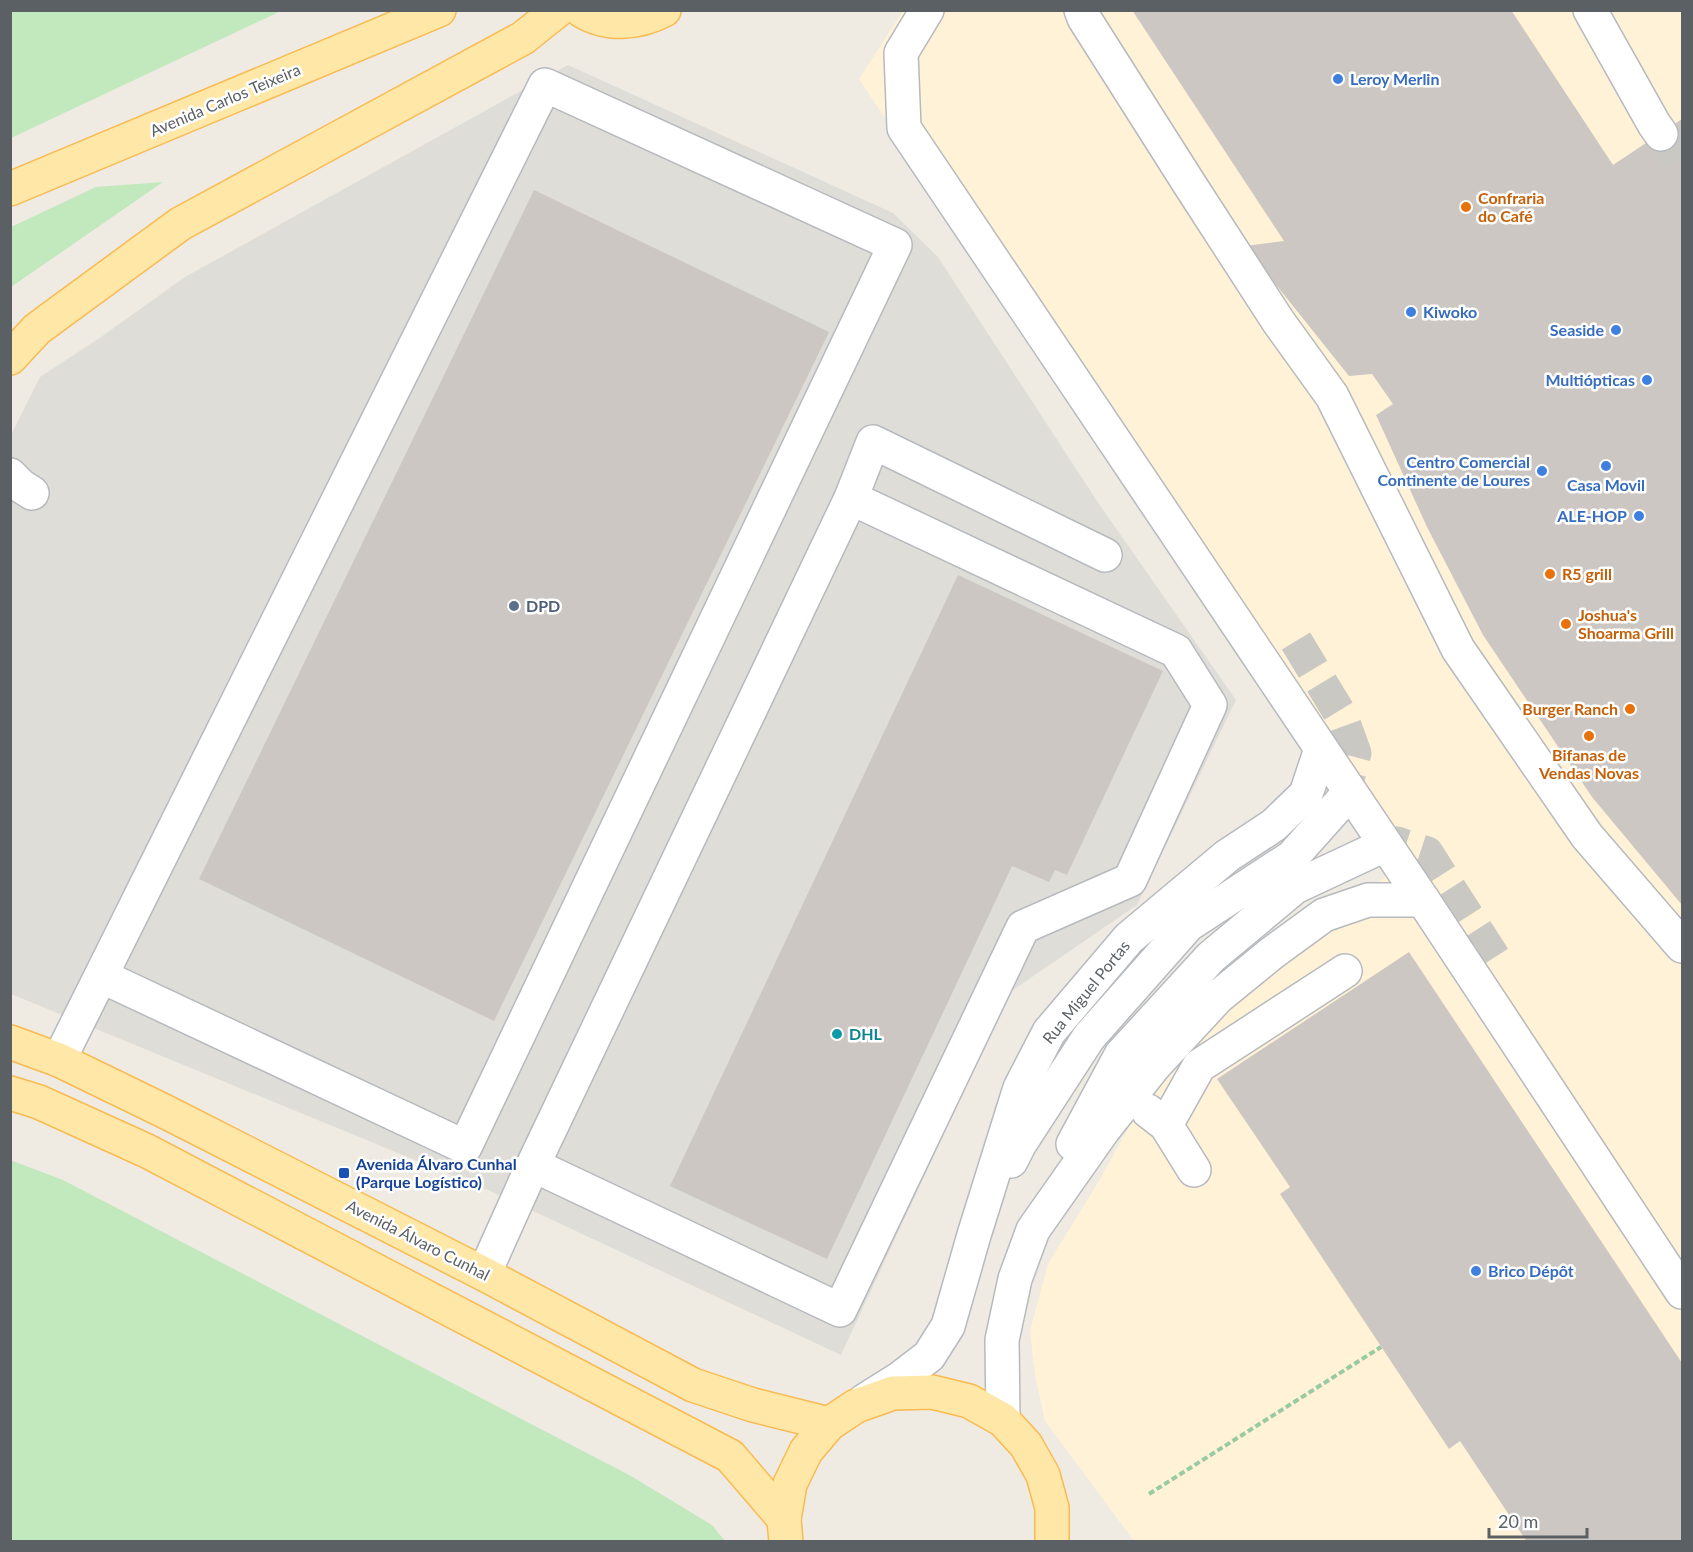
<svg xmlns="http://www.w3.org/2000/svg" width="1693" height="1552" font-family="Lato,sans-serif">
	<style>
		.commercial { fill: #fff2d7 }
		.industrial { fill: #dfddd7 }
		.green { fill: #c2e8be }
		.building { fill: #ccc7c2 }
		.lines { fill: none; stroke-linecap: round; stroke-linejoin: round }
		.minor-tunnel { stroke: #cac8c3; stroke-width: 33; stroke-dasharray: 33 16; stroke-linecap: butt }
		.minor-casing { stroke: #b6babe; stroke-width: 36 }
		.major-casing { stroke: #f9ba51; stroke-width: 36 }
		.path { stroke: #98cba2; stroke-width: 4; stroke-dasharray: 6 3; stroke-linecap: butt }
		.minor { stroke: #fff; stroke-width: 33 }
		.major { stroke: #ffe8a7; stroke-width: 33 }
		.shop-dot { fill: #3f7fe0; stroke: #fff; stroke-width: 2 }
		.food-dot { fill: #e8710a; stroke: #fff; stroke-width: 2 }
		.service-dot { fill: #5c6f8a; stroke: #fff; stroke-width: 2 }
		.culture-dot { fill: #0f9aa8; stroke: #fff; stroke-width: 2 }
		.transit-dot { fill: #1a4fb4; stroke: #fff; stroke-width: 2 }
		.labels { text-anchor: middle; stroke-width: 5; stroke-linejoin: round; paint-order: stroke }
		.shop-label { font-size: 16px; font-weight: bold; fill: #366cbe; stroke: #fff; text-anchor: end }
		.street-label { font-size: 16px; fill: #5b6064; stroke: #fff }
		.food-label { font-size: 16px; font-weight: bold; fill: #c56008; stroke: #fff; text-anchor: start }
		.service-label { font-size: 16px; font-weight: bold; fill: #4e5e75; stroke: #fff; text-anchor: start }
		.culture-label { font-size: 16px; font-weight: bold; fill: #0d838f; stroke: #fff; text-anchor: start }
		.transit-label { font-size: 16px; font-weight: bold; fill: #164399; stroke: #fff; text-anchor: start }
	</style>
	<rect width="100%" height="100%" fill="#efebe3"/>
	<polygon class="commercial" points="903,11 1682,11 1682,1541 1134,1541 1045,1421 1035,1375 1030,1331 1048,1264 1099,1181 1139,1109 1221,1011 1390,873 859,79"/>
	<polygon class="industrial" points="568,65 893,213 938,257 1099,504 1236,700 1137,905 1010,992 841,1355 488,1190 11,994 10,437 40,377 101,337 185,277"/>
	<g class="green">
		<polygon points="11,10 281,10 281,11 11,138"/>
		<polygon points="163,182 11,287 11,227 96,187"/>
		<polygon points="10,1160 63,1180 631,1476 712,1525 725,1541 11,1541"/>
	</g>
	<g class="building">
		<polygon points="1132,10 1511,10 1613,165 1682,119 1682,905 1592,797 1483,635 1427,527 1376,415 1393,404 1372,374 1349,376 1245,246 1284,241"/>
		<polygon points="534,190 829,332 494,1021 199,879"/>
		<polygon points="958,575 1163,671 1067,875 1055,870 1049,882 1012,866 827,1259 670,1186"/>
		<polygon points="1409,952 1682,1363 1682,1542 1527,1542 1460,1441 1449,1449 1280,1194 1290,1187 1217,1079"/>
	</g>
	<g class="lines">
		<g class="minor-tunnel">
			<polyline points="1661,134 1682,164"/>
			<polyline points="1296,641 1342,717 1355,753 1342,801"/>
			<polyline points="1374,850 1397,843 1427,853 1497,962"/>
		</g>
		<g class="minor-casing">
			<g id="minor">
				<polyline points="927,10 901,53 904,128 1423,900 1682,1292"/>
				<polyline points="1081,10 1084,18 1190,185 1278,321 1332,396 1458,649 1587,836 1682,946"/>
				<polyline points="1590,10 1654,124 1661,134"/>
				<polyline points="10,475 21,486 32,493"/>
				<polyline points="851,498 873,442 1105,555"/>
				<polyline points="59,1060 545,85 895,245 465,1147 101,976"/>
				<polyline points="1148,1111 1166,1125 1194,1170"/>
				<polyline points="1166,1125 1199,1066 1345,971"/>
				<polyline points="1073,1144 1121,1055 1211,957 1295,887 1374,850"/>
				<polyline points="1011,1161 1019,1145 1089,1037 1188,925 1292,857 1342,801"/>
				<polyline points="484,1274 533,1165 851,498 1176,651 1210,705 1130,880 1023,927 840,1310 533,1165"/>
				<polyline points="864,1401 899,1379 929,1356 948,1326 974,1235 1020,1088 1049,1032 1129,938 1227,856 1274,825 1306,794 1321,749"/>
				<polyline points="1003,1420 1002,1340 1015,1279 1033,1230 1104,1129 1154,1066 1218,997 1272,953 1324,915 1368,900 1423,900"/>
			</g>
		</g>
		<g class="major-casing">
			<g id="major">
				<path d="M581 10C606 26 638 24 664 10"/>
				<polyline points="10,189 439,10"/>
				<polyline points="10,358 37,329 180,224 523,38 558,10"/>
				<polyline points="10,1042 59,1060 166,1112 484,1274 693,1385 753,1405 829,1424"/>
				<polyline points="10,1093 39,1102 147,1151 730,1456 784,1519"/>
				<polyline points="786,1542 784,1519 790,1484 806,1451 829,1424 856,1406 893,1393 932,1392 969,1401 1003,1420 1026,1445 1043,1475 1052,1508 1052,1542"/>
			</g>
		</g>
		<polyline class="path" points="1149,1494 1381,1347"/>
		<use href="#minor" class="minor"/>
		<use href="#major" class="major"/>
	</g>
	<g class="shop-dot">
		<circle cx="1338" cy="79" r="6"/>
		<circle cx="1411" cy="312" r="6"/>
		<circle cx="1616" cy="330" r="6"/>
		<circle cx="1647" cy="380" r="6"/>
		<circle cx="1606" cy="466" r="6"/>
		<circle cx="1542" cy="471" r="6"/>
		<circle cx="1639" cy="516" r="6"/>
		<circle cx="1476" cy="1271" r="6"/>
	</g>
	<g class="food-dot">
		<circle cx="1466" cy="207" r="6"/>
		<circle cx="1550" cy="574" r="6"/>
		<circle cx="1566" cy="624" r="6"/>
		<circle cx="1630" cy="709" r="6"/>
		<circle cx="1589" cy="736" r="6"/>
	</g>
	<circle class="service-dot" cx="514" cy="606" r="6"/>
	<circle class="culture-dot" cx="837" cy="1034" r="6"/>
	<rect class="transit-dot" x="338" y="1167" width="12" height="12" rx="3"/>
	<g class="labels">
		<g class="shop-label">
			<text x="1350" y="85" text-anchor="start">Leroy Merlin</text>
			<text x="1423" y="318" text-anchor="start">Kiwoko</text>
			<text x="1604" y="336">Seaside</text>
			<text x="1635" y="386">Multiópticas</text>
			<text x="1530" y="468">Centro Comercial<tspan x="1530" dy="18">Continente de Loures</tspan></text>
			<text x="1606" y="491" text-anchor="middle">Casa Movil</text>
			<text x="1627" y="522">ALE-HOP</text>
			<text x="1488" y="1277" text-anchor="start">Brico Dépôt</text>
		</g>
		<g class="street-label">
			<text transform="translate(225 100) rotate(-23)" y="6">Avenida Carlos Teixeira</text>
			<text transform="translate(1086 992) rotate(-51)" y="6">Rua Miguel Portas</text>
			<text transform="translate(418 1240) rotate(27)" y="6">Avenida Álvaro Cunhal</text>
		</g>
		<g class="food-label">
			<text x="1478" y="204">Confraria<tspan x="1478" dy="18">do Café</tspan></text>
			<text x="1562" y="580">R5 grill</text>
			<text x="1578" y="621">Joshua's<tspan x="1578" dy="18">Shoarma Grill</tspan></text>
			<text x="1618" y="715" text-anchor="end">Burger Ranch</text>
			<text x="1589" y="761" text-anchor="middle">Bifanas de<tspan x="1589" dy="18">Vendas Novas</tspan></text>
		</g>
		<g class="service-label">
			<text x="526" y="612">DPD</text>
		</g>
		<g class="culture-label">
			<text x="849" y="1040">DHL</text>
		</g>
		<g class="transit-label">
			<text x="356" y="1170">Avenida Álvaro Cunhal<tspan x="356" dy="18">(Parque Logístico)</tspan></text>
		</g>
	</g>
	<rect width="1693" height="1552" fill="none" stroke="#5b6064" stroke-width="24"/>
	<path d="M1489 1528v9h98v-9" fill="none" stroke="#5b6064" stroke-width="3"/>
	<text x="1498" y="1528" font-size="18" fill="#5b6064" stroke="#ffffff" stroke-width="4.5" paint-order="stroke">20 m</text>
</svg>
